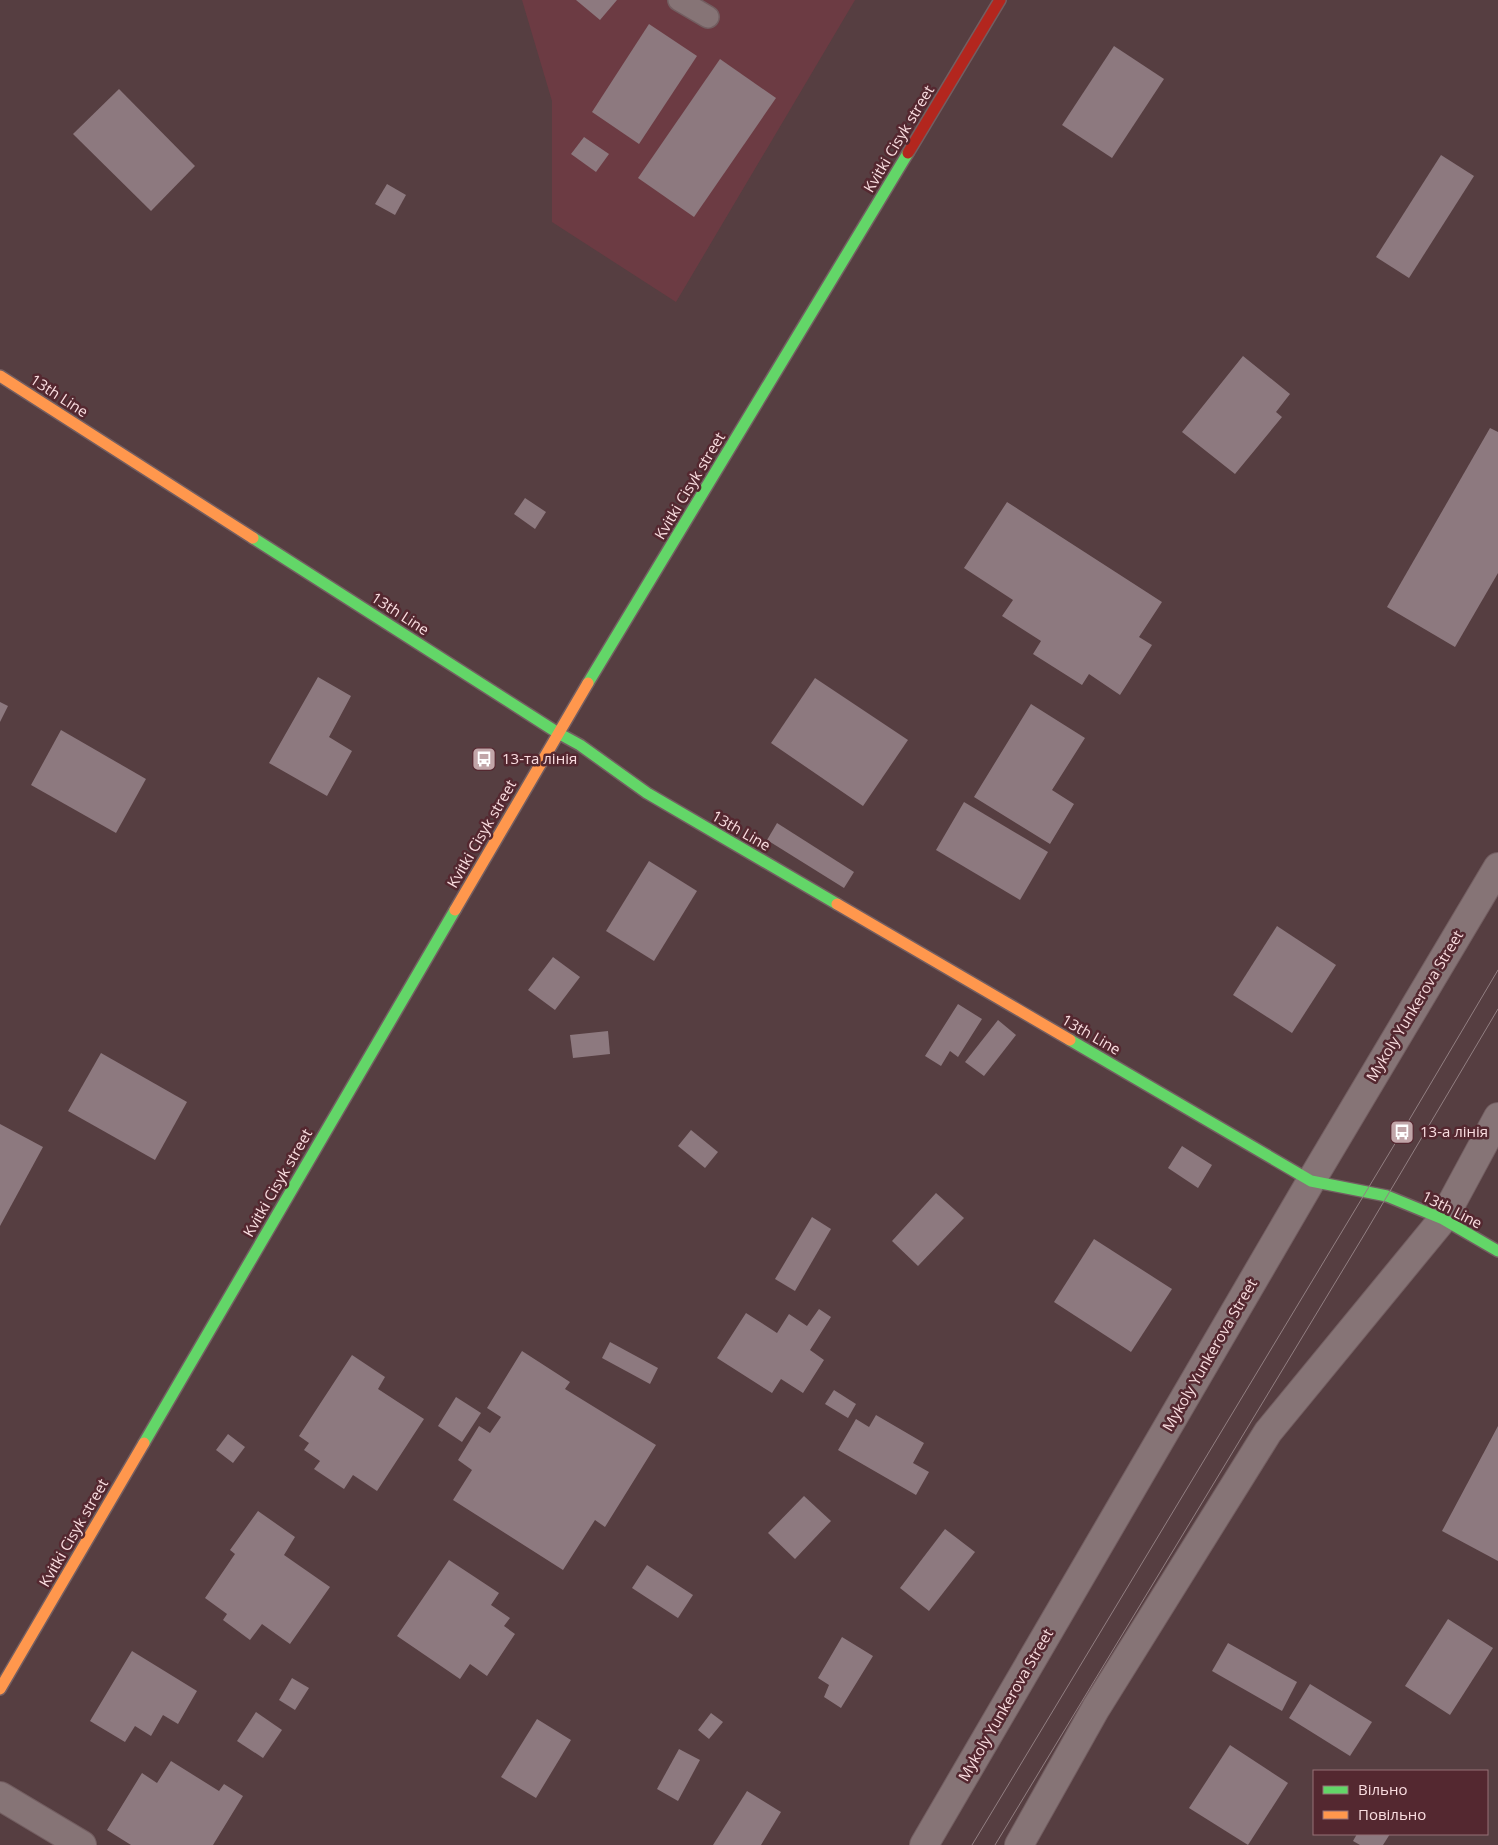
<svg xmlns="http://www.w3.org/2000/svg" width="1498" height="1845" font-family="'Open Sans',sans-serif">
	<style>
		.built { fill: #6c3b43 }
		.building { fill: #8d797f }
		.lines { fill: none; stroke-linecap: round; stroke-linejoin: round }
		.lane-casing { stroke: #735e61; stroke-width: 24 }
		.street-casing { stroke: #735e61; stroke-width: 30 }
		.fast-casing { stroke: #735e61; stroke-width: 14 }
		.slow-casing { stroke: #735e61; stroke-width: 14 }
		.jam-casing { stroke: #735e61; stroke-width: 14 }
		.lane { stroke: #867476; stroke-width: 21 }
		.street { stroke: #867476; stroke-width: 28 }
		.fast { stroke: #63d668; stroke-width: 11 }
		.slow { stroke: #ff974d; stroke-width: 11 }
		.jam { stroke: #b3261e; stroke-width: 11 }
		.tram { stroke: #927f82; stroke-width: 1 }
		.labels { text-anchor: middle; stroke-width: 5; stroke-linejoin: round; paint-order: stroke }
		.street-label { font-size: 15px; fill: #fadde0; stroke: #542830 }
		.poi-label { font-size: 15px; fill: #fadde0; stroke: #542830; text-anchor: start }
	</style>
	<rect width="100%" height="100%" fill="#563e41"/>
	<polygon class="built" points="522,0 855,0 676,302 552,222 552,101"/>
	<g class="building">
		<polygon points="576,0 617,0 600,20"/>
		<polygon points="649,24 697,56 639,144 592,112"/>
		<polygon points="1114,46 1164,79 1112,158 1062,125"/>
		<polygon points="720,59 776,98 694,217 638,178"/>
		<polygon points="119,89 195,166 151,211 73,134"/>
		<polygon points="584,137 609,154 596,172 571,154"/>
		<polygon points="1441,155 1474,176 1409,278 1376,257"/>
		<polygon points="387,184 406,195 395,215 375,204"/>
		<polygon points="1243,356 1290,394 1276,412 1282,417 1235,474 1182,432"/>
		<polygon points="1490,428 1498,432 1498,573 1455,647 1387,607"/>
		<polygon points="525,498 546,512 535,529 514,514"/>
		<polygon points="1007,502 1162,602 1139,637 1152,645 1120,695 1089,674 1082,685 1033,654 1041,641 1002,616 1013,600 964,568"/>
		<polygon points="318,677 351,696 329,737 352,751 327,796 269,763"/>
		<polygon points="815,678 908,740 863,806 771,743"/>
		<polygon points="0,702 8,706 0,722"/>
		<polygon points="1031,704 1085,738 1052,790 1074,804 1050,844 974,797"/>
		<polygon points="61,730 146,779 116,833 31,785"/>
		<polygon points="964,802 1048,852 1020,900 936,850"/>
		<polygon points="777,823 854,872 844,888 767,840"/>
		<polygon points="649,861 697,891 654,961 606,931"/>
		<polygon points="1277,926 1336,965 1292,1033 1233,995"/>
		<polygon points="553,957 580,977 555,1010 528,990"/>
		<polygon points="958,1004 982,1019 958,1057 950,1051 941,1066 925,1056"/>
		<polygon points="998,1020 1016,1035 984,1076 965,1062"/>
		<polygon points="608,1031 610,1054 573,1058 570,1035"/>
		<polygon points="101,1053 187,1102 155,1160 68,1111"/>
		<polygon points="0,1124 43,1147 0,1226"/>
		<polygon points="691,1130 718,1152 705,1168 678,1146"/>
		<polygon points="1182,1146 1212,1165 1198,1188 1168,1168"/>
		<polygon points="936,1193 964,1218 918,1266 892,1241"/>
		<polygon points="812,1217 831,1229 795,1291 775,1279"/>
		<polygon points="1094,1239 1172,1289 1131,1352 1054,1302"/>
		<polygon points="819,1309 831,1317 810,1350 824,1360 803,1393 781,1379 772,1393 717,1358 746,1313 777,1333 789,1314 807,1326"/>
		<polygon points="610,1342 658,1368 650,1384 602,1358"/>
		<polygon points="522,1351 570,1382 565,1389 656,1445 605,1527 595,1520 563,1570 453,1500 472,1470 458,1460 479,1426 490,1433 501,1417 487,1408"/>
		<polygon points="352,1355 385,1377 378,1389 424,1419 377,1491 353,1475 344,1489 314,1469 320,1461 304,1450 309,1443 299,1436"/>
		<polygon points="834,1390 856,1404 848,1418 825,1404"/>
		<polygon points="456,1397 481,1413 462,1442 438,1426"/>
		<polygon points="876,1415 924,1443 913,1463 929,1472 916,1495 838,1450 856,1419 869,1427"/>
		<polygon points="1498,1426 1498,1561 1442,1531"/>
		<polygon points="228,1434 245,1447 233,1463 216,1450"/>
		<polygon points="804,1496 831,1521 795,1559 768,1533"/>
		<polygon points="258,1511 295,1537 284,1555 330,1587 290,1644 262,1624 250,1640 223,1620 227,1614 205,1598 235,1554 230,1550"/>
		<polygon points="945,1529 975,1552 929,1611 900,1588"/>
		<polygon points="449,1560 499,1593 491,1605 510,1618 504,1626 515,1634 487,1676 470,1664 460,1679 397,1636"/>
		<polygon points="647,1565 693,1595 678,1618 632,1588"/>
		<polygon points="1448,1619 1493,1648 1450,1715 1405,1686"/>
		<polygon points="842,1637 873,1656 841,1708 824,1697 829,1685 818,1678"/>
		<polygon points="1228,1643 1297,1682 1282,1711 1212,1671"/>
		<polygon points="132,1651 197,1691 178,1724 163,1715 151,1736 135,1726 125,1742 90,1721"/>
		<polygon points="292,1678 309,1688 295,1710 279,1700"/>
		<polygon points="1310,1684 1372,1722 1350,1756 1289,1718"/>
		<polygon points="256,1712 282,1730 263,1758 237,1741"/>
		<polygon points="711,1713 723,1722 709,1739 698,1730"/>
		<polygon points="537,1719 571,1740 536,1798 501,1777"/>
		<polygon points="1230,1745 1288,1783 1248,1845 1189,1808"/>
		<polygon points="679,1749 700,1760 678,1801 657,1789"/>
		<polygon points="171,1761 219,1791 224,1784 243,1796 213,1845 131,1845 107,1830 142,1773 157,1783"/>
		<polygon points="747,1791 781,1812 761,1845 713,1845"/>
		<polygon points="1357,1834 1390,1834 1383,1845 1360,1845 1353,1841"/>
	</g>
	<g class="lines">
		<g class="lane-casing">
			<polyline id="lane" points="679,0 708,17"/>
		</g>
		<g class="street-casing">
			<g id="street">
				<polyline points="0,1796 82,1845"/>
				<polyline points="924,1845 1311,1181 1498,867"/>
				<polyline points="1019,1845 1096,1708 1268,1432 1443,1219 1498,1117"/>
			</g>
		</g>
		<g class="fast-casing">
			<g id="fast">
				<polyline points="253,538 558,733 580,745 647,793 837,904"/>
				<polyline points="588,683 908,153"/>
				<polyline points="1070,1040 1311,1181 1387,1196 1443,1219 1498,1251"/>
				<polyline points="144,1443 455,910"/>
			</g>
		</g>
		<g class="slow-casing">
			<g id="slow">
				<polyline points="0,376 253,538"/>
				<polyline points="837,904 1070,1040"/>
				<polyline points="455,910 588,683"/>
				<polyline points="0,1689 144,1443"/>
			</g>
		</g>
		<g class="jam-casing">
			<polyline id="jam" points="908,153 1000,0"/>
		</g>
		<use href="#lane" class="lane"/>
		<use href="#street" class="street"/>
		<use href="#fast" class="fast"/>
		<use href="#slow" class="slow"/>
		<use href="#jam" class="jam"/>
		<g class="tram">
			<polyline points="972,1845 1402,1132 1498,970"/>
			<polyline points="995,1845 1364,1235 1498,1009"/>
		</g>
	</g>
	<defs>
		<g id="bus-square" transform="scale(1.25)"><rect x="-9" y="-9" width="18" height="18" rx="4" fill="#c1a5a8" stroke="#542830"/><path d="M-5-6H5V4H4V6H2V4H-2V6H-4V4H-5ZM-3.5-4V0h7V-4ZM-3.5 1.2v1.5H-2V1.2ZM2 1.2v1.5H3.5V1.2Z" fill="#fff"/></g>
	</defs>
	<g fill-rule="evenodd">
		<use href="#bus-square" x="484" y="759"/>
		<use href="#bus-square" x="1402" y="1132"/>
	</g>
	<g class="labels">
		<g class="street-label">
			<text transform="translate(899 139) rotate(-59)" y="5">Kvitki Cisyk street</text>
			<text transform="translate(59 396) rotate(33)" y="5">13th Line</text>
			<text transform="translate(690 486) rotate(-59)" y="5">Kvitki Cisyk street</text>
			<text transform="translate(400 614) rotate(33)" y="5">13th Line</text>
			<text transform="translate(741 831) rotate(30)" y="5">13th Line</text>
			<text transform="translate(482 834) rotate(-60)" y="5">Kvitki Cisyk street</text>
			<text transform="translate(1415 1006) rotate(-59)" y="5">Mykoly Yunkerova Street</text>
			<text transform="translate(1091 1035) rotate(30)" y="5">13th Line</text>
			<text transform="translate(278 1183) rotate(-60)" y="5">Kvitki Cisyk street</text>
			<text transform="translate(1452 1210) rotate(27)" y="5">13th Line</text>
			<text transform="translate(1210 1355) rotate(-60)" y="5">Mykoly Yunkerova Street</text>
			<text transform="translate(74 1533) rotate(-60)" y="5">Kvitki Cisyk street</text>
			<text transform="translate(1006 1705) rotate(-60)" y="5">Mykoly Yunkerova Street</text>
		</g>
		<g class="poi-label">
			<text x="502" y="764">13-та лінія</text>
			<text x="1420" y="1137">13-а лінія</text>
		</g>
	</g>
	<rect x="1313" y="1770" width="175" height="65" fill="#542830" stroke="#967076"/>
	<rect x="1323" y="1786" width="25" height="8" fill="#63d668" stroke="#967076"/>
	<text x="1358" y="1795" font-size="15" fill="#fadde0">Вільно</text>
	<rect x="1323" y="1811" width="25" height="8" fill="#ff974d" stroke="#967076"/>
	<text x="1358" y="1820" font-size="15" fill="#fadde0">Повільно</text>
</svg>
